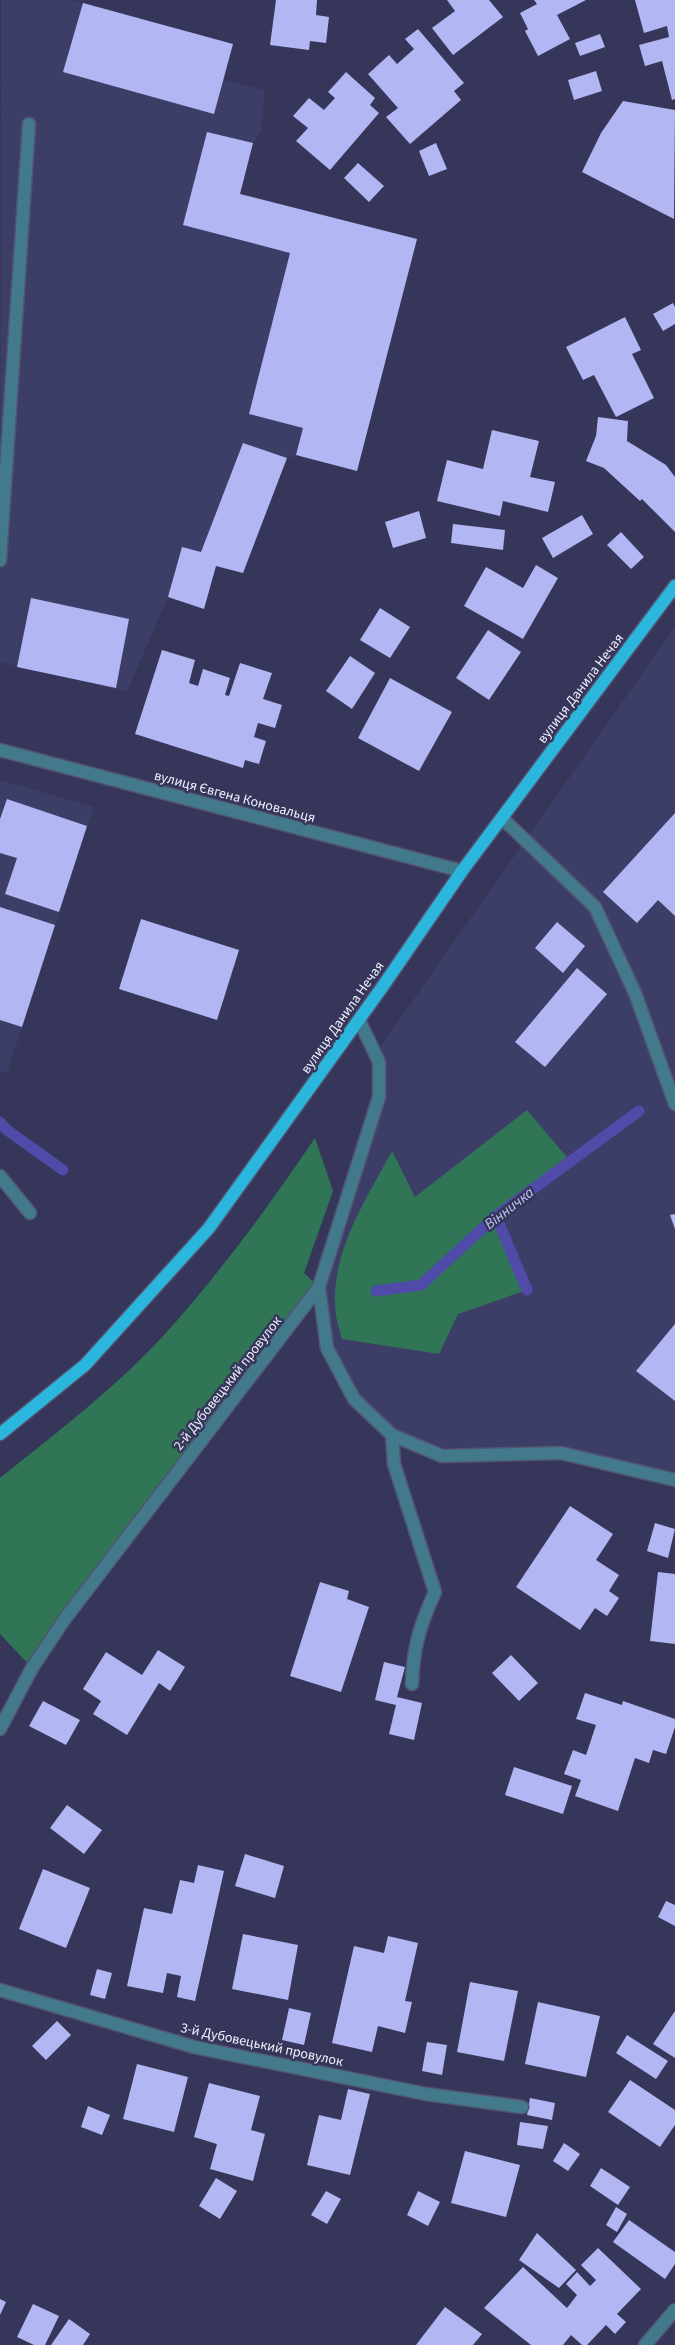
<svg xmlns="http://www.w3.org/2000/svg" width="675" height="2345" font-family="'Source Sans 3',sans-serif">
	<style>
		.built { fill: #3d3e68 }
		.green { fill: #2f7556 }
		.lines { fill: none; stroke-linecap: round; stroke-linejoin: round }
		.stream { stroke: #504aa8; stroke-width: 11 }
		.building { fill: #b2b6f3 }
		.minor-casing { stroke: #535473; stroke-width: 15 }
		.major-casing { stroke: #535473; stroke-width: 15 }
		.minor { stroke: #427a8c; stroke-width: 12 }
		.major { stroke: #2bb7dd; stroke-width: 12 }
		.labels { text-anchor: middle; stroke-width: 5; stroke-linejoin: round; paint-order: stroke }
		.street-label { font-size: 14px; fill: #eff0fd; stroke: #353659 }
		.water-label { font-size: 15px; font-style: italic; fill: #bfc2f5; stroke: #353659 }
	</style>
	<rect width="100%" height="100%" fill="#353659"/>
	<g class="built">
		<polygon points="1,0 73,0 233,44 224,80 265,90 261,131 253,144 240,194 417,239 357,471 296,456 287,458 243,573 216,566 204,609 168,597 127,692 0,662"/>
		<polygon points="675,627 675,1480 561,1453 442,1456 392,1435 354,1399 327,1348 319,1287 379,1097 376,1053"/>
		<polygon points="0,780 94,807 7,1073 0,1071"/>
	</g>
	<g class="green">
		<path d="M527 1110 571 1162 496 1216 527 1290 458 1314 439 1354 342 1339C339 1328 335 1316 335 1304 333 1248 367 1198 392 1151L415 1197Z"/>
		<path d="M315 1138 333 1191 304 1273 319 1287 32 1668 0 1634V1478C60 1430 122 1383 173 1325 225 1266 271 1203 315 1138Z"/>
	</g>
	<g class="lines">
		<g class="stream">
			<polyline points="0,1122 7,1130 63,1170"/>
			<polyline points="496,1216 527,1290"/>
			<polyline points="376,1291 421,1285 496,1216 639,1111"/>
		</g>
	</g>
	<g class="building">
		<polygon points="276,0 317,0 316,15 329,17 326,43 310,41 309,50 270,45"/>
		<polygon points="447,0 489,0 503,17 453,55 432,28 455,11"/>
		<polygon points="534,0 586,0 557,15 570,39 538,56 525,31 528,29 520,13 537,4"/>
		<polygon points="635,0 675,0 675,99 672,100 662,61 645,66 639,45 669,37 667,26 644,33"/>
		<polygon points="83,3 233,44 214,114 63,72"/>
		<polygon points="418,29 464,83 454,91 461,100 410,144 386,117 398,108 368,74 389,55 397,64 414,49 405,39"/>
		<polygon points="600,34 605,47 580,56 575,43"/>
		<polygon points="596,71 602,91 574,100 568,80"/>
		<polygon points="346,72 375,98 370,105 379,113 330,170 296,141 308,128 293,116 309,98 324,110 335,98 328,92"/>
		<polygon points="623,101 675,110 674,219 582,172 601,133"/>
		<polygon points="207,132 253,143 240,194 417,239 357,471 296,455 303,428 249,414 290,253 183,225"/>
		<polygon points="436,143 447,169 429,176 419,151"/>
		<polygon points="358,163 384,186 369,202 344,178"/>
		<polygon points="673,303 675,307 675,324 663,331 653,314"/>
		<polygon points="625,317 641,350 632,354 654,398 616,417 594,375 583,380 566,347"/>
		<polygon points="598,417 628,421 627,441 666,465 675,477 675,532 642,499 640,501 604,468 586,461 596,436"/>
		<polygon points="492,430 539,441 530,477 555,482 548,512 503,501 500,516 437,501 447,460 483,469"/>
		<polygon points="243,443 287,458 243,573 216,566 204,609 168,597 182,547 201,552"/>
		<polygon points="419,511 426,538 393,548 385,522"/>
		<polygon points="582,515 593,534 553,558 542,538"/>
		<polygon points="453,524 505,530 503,550 451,543"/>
		<polygon points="621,532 644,557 631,569 607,545"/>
		<polygon points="536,565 558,578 523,639 464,606 486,567 523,588"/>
		<polygon points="31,598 129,619 116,688 17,667"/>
		<polygon points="380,608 410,627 390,658 360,640"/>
		<polygon points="488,630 521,652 489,700 456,678"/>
		<polygon points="162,650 195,660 189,683 198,686 203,669 230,678 225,695 229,696 240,663 272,673 263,699 282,705 275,728 258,723 254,737 266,741 259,764 245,760 243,768 135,734"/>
		<polygon points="350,656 375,673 352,709 326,691"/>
		<polygon points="390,678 452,712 419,771 358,738"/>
		<polygon points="7,799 87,826 59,912 5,894 17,858 0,853 0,819"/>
		<polygon points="675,813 675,916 658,900 637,923 603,892"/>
		<polygon points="0,907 55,925 22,1027 0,1020"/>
		<polygon points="141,919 239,950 217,1020 119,989"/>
		<polygon points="557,922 585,946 563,973 535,948"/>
		<polygon points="577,968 607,994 545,1067 515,1042"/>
		<polygon points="675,1214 675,1229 670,1215"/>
		<polygon points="675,1324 675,1401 636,1371"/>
		<polygon points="570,1506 613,1534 596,1560 619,1575 609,1591 619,1598 607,1616 595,1608 580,1630 516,1587"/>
		<polygon points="655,1523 675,1529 668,1558 647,1551"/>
		<polygon points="658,1572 675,1574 675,1644 650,1641"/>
		<polygon points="320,1582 349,1591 347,1599 369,1607 341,1692 290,1676"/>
		<polygon points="158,1650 185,1667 170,1691 159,1683 127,1735 93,1714 101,1701 83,1689 106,1652 142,1675"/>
		<polygon points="511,1655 538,1683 519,1701 492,1673"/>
		<polygon points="384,1662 405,1667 397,1697 422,1703 414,1740 389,1734 396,1705 375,1700"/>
		<polygon points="585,1693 622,1705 623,1701 675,1719 675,1727 666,1754 653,1750 649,1763 635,1758 618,1811 575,1796 581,1780 564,1774 573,1750 586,1755 596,1725 576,1719"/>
		<polygon points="43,1701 80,1720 66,1745 29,1726"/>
		<polygon points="514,1767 572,1786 563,1814 505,1795"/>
		<polygon points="67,1805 102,1830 84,1854 50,1828"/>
		<polygon points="245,1854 284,1866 275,1898 235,1886"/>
		<polygon points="198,1865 224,1871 195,2001 177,1997 181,1976 167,1973 163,1993 127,1986 144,1908 172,1914 180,1880 194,1883"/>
		<polygon points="43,1869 90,1888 66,1948 19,1929"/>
		<polygon points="666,1901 675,1905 675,1926 658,1917"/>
		<polygon points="243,1934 298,1945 288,2000 232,1989"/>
		<polygon points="388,1936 418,1943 405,2001 412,2002 405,2033 378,2026 372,2052 332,2043 354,1946 384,1953"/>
		<polygon points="97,1969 112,1973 105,1999 90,1995"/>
		<polygon points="470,1982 518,1991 504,2061 457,2052"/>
		<polygon points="538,2002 600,2016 586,2077 525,2064"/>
		<polygon points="289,2008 311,2013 304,2045 282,2040"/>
		<polygon points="675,2011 675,2058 653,2044"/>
		<polygon points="57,2021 71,2035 46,2060 32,2046"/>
		<polygon points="627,2035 668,2061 656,2079 616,2053"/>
		<polygon points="427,2042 447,2045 442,2075 422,2071"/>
		<polygon points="137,2064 188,2077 174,2132 123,2119"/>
		<polygon points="630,2080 675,2110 675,2125 660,2147 608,2112"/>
		<polygon points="209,2083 260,2096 251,2130 265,2134 253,2181 210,2169 217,2144 194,2137"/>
		<polygon points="348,2089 370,2094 350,2175 307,2165 319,2115 341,2120"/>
		<polygon points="530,2098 555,2103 552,2120 527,2115"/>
		<polygon points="88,2106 110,2115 102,2135 81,2127"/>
		<polygon points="520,2122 548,2126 543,2149 517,2145"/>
		<polygon points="564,2143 580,2154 568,2171 553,2161"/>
		<polygon points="465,2151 520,2165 506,2217 451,2203"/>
		<polygon points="601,2168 630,2187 618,2205 590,2186"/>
		<polygon points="216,2178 237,2191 220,2219 199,2206"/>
		<polygon points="326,2191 341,2199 327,2224 311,2215"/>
		<polygon points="418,2191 440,2202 428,2226 407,2215"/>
		<polygon points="616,2207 627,2214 617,2232 606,2225"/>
		<polygon points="629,2220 675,2252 675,2264 665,2279 613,2242"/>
		<polygon points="537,2233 576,2270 559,2288 519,2260"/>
		<polygon points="598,2248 641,2289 617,2314 626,2322 615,2334 606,2325 587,2345 582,2345 571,2335 563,2345 531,2345 484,2308 523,2267 567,2308 577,2295 566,2284 577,2272 590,2286 596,2280 581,2265"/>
		<polygon points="0,2299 6,2302 0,2315"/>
		<polygon points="33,2304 59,2316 45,2345 34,2345 17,2337"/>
		<polygon points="445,2307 482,2334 473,2345 416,2345"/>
		<polygon points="69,2319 90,2334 83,2345 51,2345"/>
	</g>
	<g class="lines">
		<g class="minor-casing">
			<g id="minor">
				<polyline points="0,560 29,124"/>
				<polyline points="0,750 462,871"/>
				<polyline points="502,818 595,907 635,993 675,1104"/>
				<polyline points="0,1176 30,1213"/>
				<polyline points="319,1287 327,1348 354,1399 392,1435 442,1456 561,1453 675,1480"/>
				<path d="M392 1435 394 1464 435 1592C420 1625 413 1648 412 1684"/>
				<polyline points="0,1729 32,1668 64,1620 319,1287 379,1097 379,1062 359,1020"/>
				<polyline points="0,1990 194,2047 426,2094 522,2107"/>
				<polyline points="645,2345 675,2310"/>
			</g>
		</g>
		<g class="major-casing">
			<polyline id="major" points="0,1434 85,1365 209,1228 383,986 462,871 675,586"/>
		</g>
		<use href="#minor" class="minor"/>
		<use href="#major" class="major"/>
	</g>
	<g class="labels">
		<g class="street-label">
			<text transform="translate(580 688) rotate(-53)" y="5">вулиця Данила Нечая</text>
			<text transform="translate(235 796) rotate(15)" y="5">вулиця Євгена Коновальця</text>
			<text transform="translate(342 1017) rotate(-55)" y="5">вулиця Данила Нечая</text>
			<text transform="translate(227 1383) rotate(-52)" y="5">2-й Дубовецький провулок</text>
			<text transform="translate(262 2044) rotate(12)" y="5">3-й Дубовецький провулок</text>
		</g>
		<g class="water-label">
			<text transform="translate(509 1208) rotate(-38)" y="5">Вінничка</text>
		</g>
	</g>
</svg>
